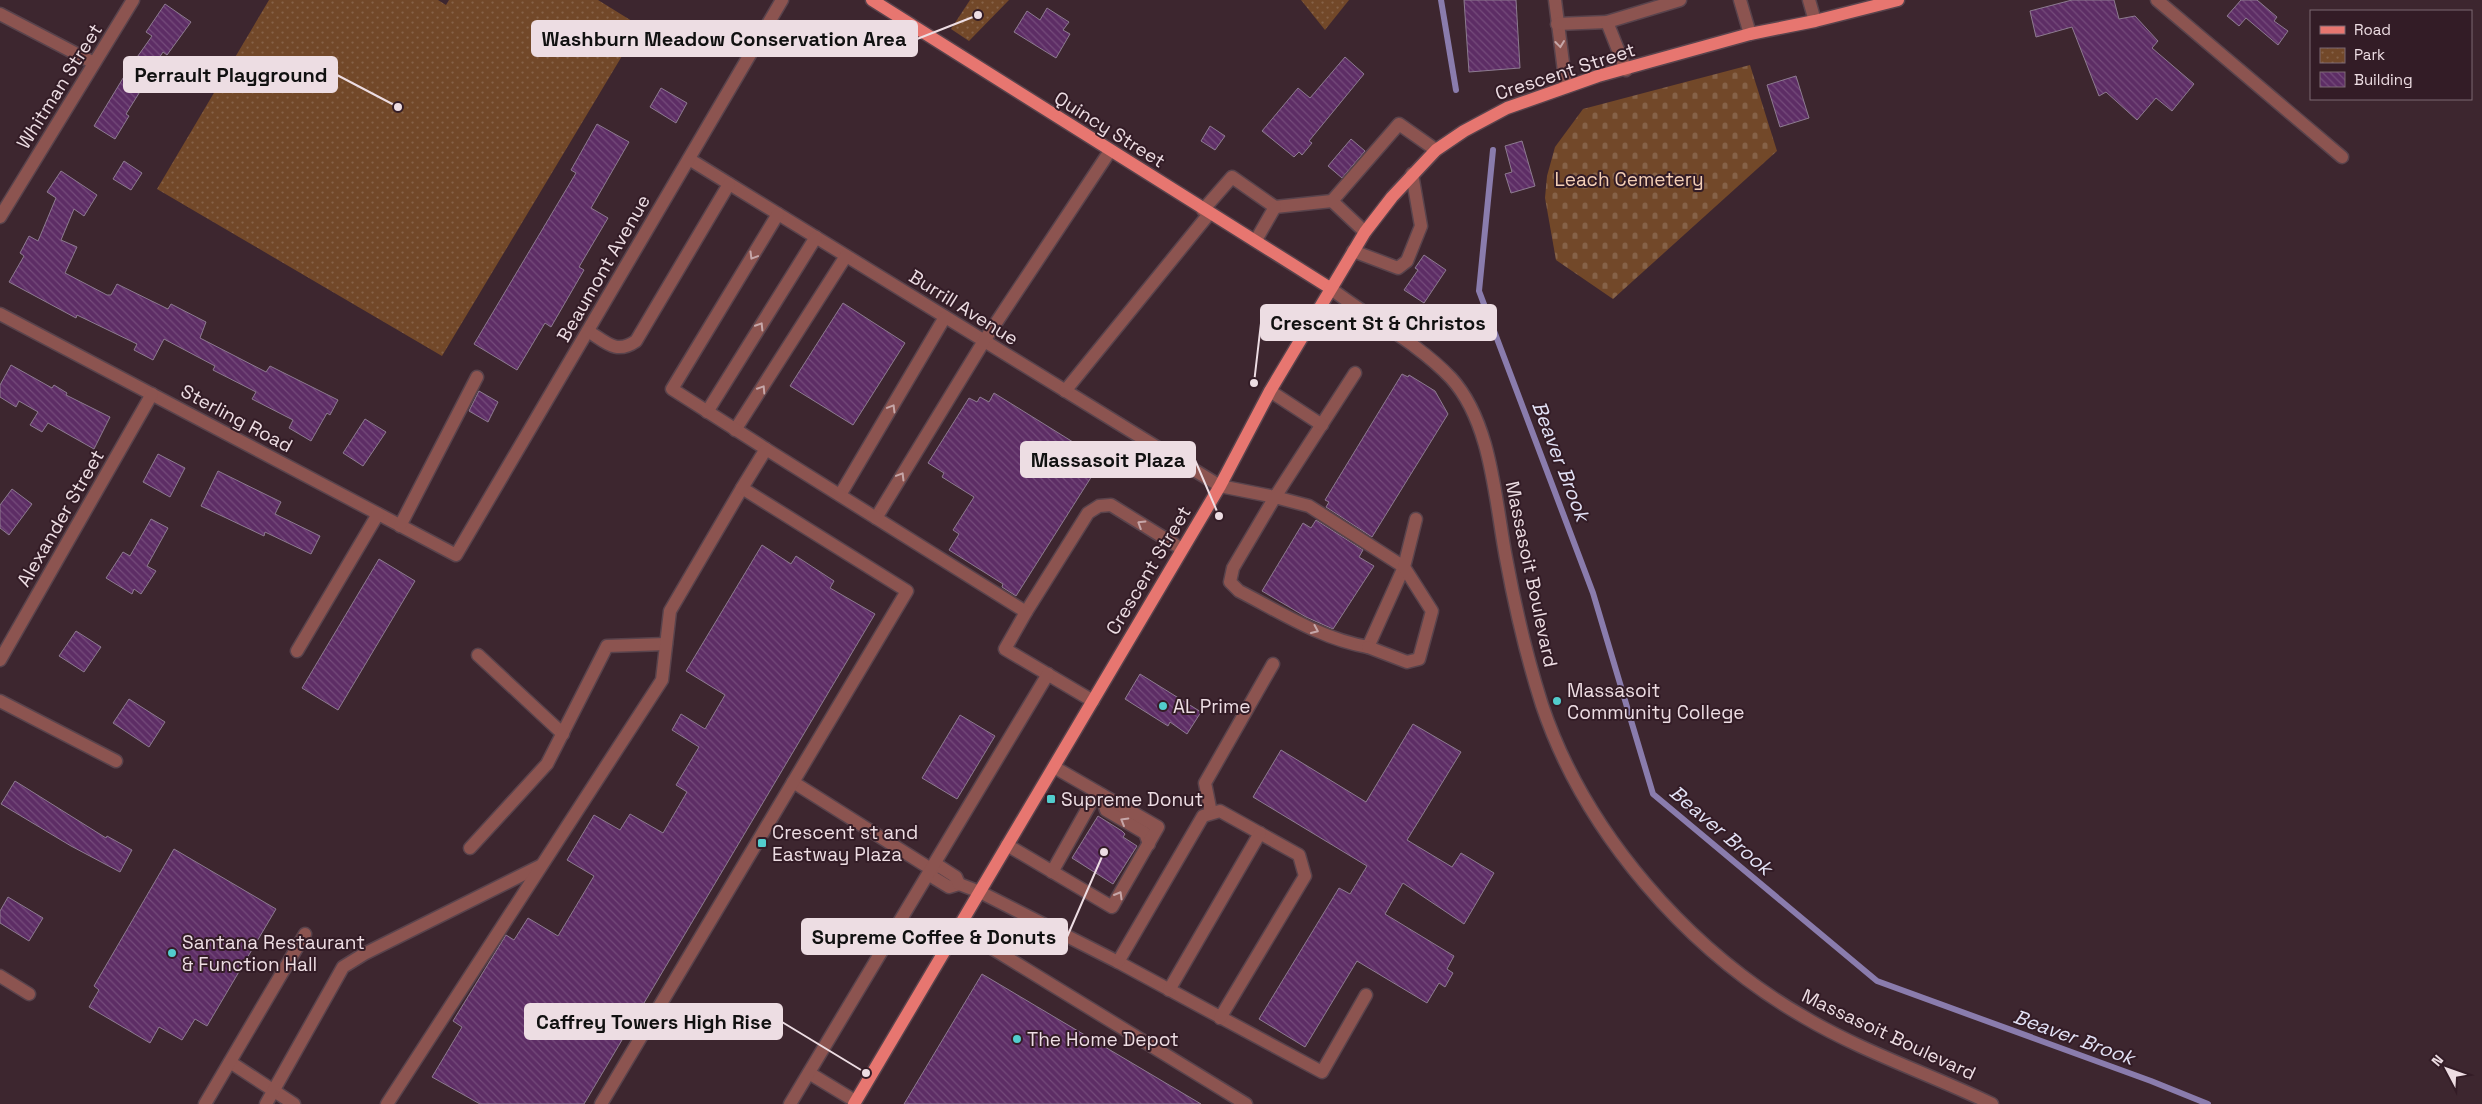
<svg xmlns="http://www.w3.org/2000/svg" width="2482" height="1104" font-family="'Space Grotesk',sans-serif">
	<style>
		.cemetery { fill: url(#cemetery-stones) }
		.park { fill: url(#park-dots) }
		.lines { fill: none; stroke-linecap: round; stroke-linejoin: round }
		.stream { stroke: #8a7cad; stroke-width: 6 }
		.building { fill: url(#building-back-hatch); stroke: #8d7b90 }
		.minor-casing { stroke: #59434c; stroke-width: 15 }
		.major-casing { stroke: #59434c; stroke-width: 15 }
		.minor { stroke: #8c5450; stroke-width: 12 }
		.major { stroke: #e77670; stroke-width: 12 }
		.oneway { stroke: #c6a6a8 }
		.poi-dot { fill: #52cdcd; stroke: #331c26; stroke-width: 2 }
		.labels { text-anchor: middle; stroke-width: 4; stroke-linejoin: round; paint-order: stroke }
		.street-label { font-size: 19px; fill: #eddde3; stroke: #331c26 }
		.park-label { font-size: 19px; fill: #f4cfb6; stroke: #331c26 }
		.poi-label { font-size: 19px; fill: #eddde3; stroke: #331c26; text-anchor: start }
		.water-label { font-size: 20px; font-style: italic; fill: #e2e1f5; stroke: #331c26 }
		.leader { fill: none; stroke: #eddde3; stroke-width: 2 }
		.callout-dot { fill: #eddde3; stroke: #331c26; stroke-width: 2 }
		.callout { fill: #eddde3; stroke: #eddde3; stroke-width: 2 }
		.callout-label { font-size: 20px; text-anchor: middle; font-weight: bold; fill: #111 }
	</style>
	<defs>
		<pattern id="cemetery-stones" width="16" height="16" patternUnits="userSpaceOnUse" patternTransform="scale(1.25)"><rect width="16" height="16" fill="#724829"/><path d="M2 7V4a2 2 0 0 1 4 0v3zM10 15v-3a2 2 0 0 1 4 0v3z" fill="#866248"/></pattern>
		<pattern id="park-dots" width="8" height="8" patternUnits="userSpaceOnUse" patternTransform="scale(1.25)"><rect width="8" height="8" fill="#724829"/><path d="M2 2h.1M6 6h.1" fill="none" stroke="#866248" stroke-width="1.8" stroke-linecap="round"/></pattern>
		<pattern id="building-back-hatch" width="6" height="6" patternUnits="userSpaceOnUse" patternTransform="scale(1.25)"><rect width="6" height="6" fill="#5d2d65"/><path d="M-1 5l2 2M0 0l6 6M5-1l2 2" fill="none" stroke="#754b7b"/></pattern>
	</defs>
	<rect width="100%" height="100%" fill="#3d262f"/>
	<polygon class="cemetery" points="1750,65 1777,151 1613,299 1556,260 1545,198 1547,176 1555,147 1583,109"/>
	<g class="park">
		<polygon points="269,0 438,0 446,5 449,0 598,0 640,26 442,356 157,189"/>
		<polygon points="970,0 1009,0 969,41 951,29"/>
		<polygon points="1301,0 1349,0 1325,30"/>
	</g>
	<g class="lines">
		<g class="stream">
			<polyline points="1441,0 1456,90"/>
			<polyline points="1493,150 1479,291 1593,593 1653,794 1877,981 2151,1081 2208,1104"/>
		</g>
	</g>
	<g class="building">
		<polygon points="1464,0 1516,0 1520,68 1469,72"/>
		<polygon points="2072,0 2114,0 2119,19 2135,16 2158,41 2152,48 2194,84 2172,111 2156,98 2137,120 2106,92 2099,96 2072,27 2036,37 2030,11"/>
		<polygon points="2241,0 2257,0 2277,17 2274,21 2288,31 2278,45 2246,18 2239,26 2227,16"/>
		<polygon points="165,4 191,22 167,55 163,52 144,81 146,82 126,114 129,116 115,139 94,126 128,70 152,36 146,32"/>
		<polygon points="1047,8 1069,22 1063,30 1070,34 1056,58 1014,32 1027,11 1040,20"/>
		<polygon points="1345,57 1364,74 1309,141 1312,143 1302,155 1299,152 1294,157 1262,131 1298,88 1310,98"/>
		<polygon points="1796,76 1809,118 1780,127 1767,85"/>
		<polygon points="661,88 687,103 676,123 650,107"/>
		<polygon points="597,124 629,142 591,208 608,218 579,267 584,270 551,327 545,323 517,370 474,344 576,173 571,170"/>
		<polygon points="1210,126 1225,136 1215,150 1201,141"/>
		<polygon points="1351,139 1365,151 1342,178 1328,166"/>
		<polygon points="1522,141 1535,186 1511,193 1505,174 1512,172 1505,146"/>
		<polygon points="124,161 142,173 131,190 113,179"/>
		<polygon points="61,171 97,195 84,216 74,209 61,240 77,247 65,273 107,295 111,295 117,284 168,309 171,304 206,322 200,338 266,372 270,366 338,400 330,415 327,413 311,441 289,428 293,420 252,399 256,392 213,370 215,366 164,339 153,360 134,350 137,344 77,315 76,318 9,282 24,256 20,253 29,236 38,241 56,198 47,192"/>
		<polygon points="1424,255 1446,270 1424,303 1404,290 1418,270 1415,268"/>
		<polygon points="843,303 905,343 853,425 790,386"/>
		<polygon points="11,365 52,388 54,385 67,393 66,395 110,417 94,449 48,423 42,432 30,425 38,412 19,401 16,407 0,397 0,385"/>
		<polygon points="1402,374 1408,377 1409,375 1435,391 1448,414 1372,537 1326,507 1329,502 1325,500"/>
		<polygon points="479,391 498,402 488,422 469,411"/>
		<polygon points="994,393 1102,460 1016,596 1002,587 1003,584 949,550 959,534 953,530 974,497 942,477 944,473 928,463 969,398 977,402 980,397 989,402"/>
		<polygon points="365,419 386,432 363,466 343,453"/>
		<polygon points="158,454 185,468 170,497 143,482"/>
		<polygon points="218,471 281,502 275,514 320,536 311,554 265,532 264,536 201,506"/>
		<polygon points="12,489 32,504 9,535 0,528 0,505"/>
		<polygon points="151,519 168,528 147,566 156,571 141,594 134,589 132,594 106,578 123,552 130,556"/>
		<polygon points="1316,520 1363,550 1359,557 1374,566 1333,629 1306,617 1262,591 1303,523 1311,528"/>
		<polygon points="762,545 791,564 796,556 834,581 830,588 875,614 584,1104 480,1104 432,1077 462,1027 453,1021 506,935 514,940 528,918 558,936 594,876 567,860 594,815 620,830 630,814 663,833 687,792 676,785 699,747 672,730 681,714 705,729 725,695 686,671"/>
		<polygon points="379,559 415,581 338,710 302,688"/>
		<polygon points="76,631 101,647 84,672 59,656"/>
		<polygon points="1140,674 1201,712 1187,734 1170,722 1168,726 1125,699"/>
		<polygon points="129,699 165,722 149,747 113,723"/>
		<polygon points="960,715 995,736 957,799 922,778"/>
		<polygon points="1413,724 1461,752 1407,840 1452,867 1461,853 1494,873 1464,924 1403,883 1385,914 1454,956 1447,969 1453,973 1445,987 1439,983 1427,1003 1357,961 1305,1047 1259,1019 1339,888 1350,894 1367,866 1253,797 1281,750 1366,802"/>
		<polygon points="15,781 106,838 107,836 132,850 120,872 71,846 1,804"/>
		<polygon points="1098,816 1122,831 1125,834 1123,837 1137,846 1113,884 1072,858"/>
		<polygon points="174,849 276,909 207,1026 195,1019 182,1040 159,1027 150,1043 89,1007 99,990 94,986"/>
		<polygon points="8,897 43,918 29,941 0,923 0,911"/>
		<polygon points="982,974 1201,1104 904,1104"/>
	</g>
	<g class="lines">
		<g class="minor-casing">
			<g id="minor">
				<polyline points="1555,0 1566,87"/>
				<polyline points="1740,0 1750,34"/>
				<polyline points="1809,0 1815,21"/>
				<polyline points="2157,0 2342,157"/>
				<polyline points="0,14 94,63"/>
				<polyline points="1557,24 1607,22"/>
				<polyline points="1626,70 1607,22 1680,0"/>
				<path d="M689 159 1220 486 1275 497 1309 506 1404 567 1368 647C1321 639 1280 612 1239 591L1230 582 1233 568 1275 497 1355 373"/>
				<polyline points="1275,207 1332,201"/>
				<polyline points="1203,210 1232,177 1275,207 1256,240"/>
				<polyline points="0,217 133,0"/>
				<polyline points="1365,232 1332,201 1399,124 1436,150"/>
				<polyline points="1353,251 1398,268 1407,261 1421,226 1412,174"/>
				<path d="M1330 288C1370 319 1417 342 1451 378 1492 423 1495 501 1506 558 1515 607 1527 658 1542 705 1585 833 1688 950 1804 1017 1863 1052 1930 1074 1992 1104"/>
				<polyline points="0,314 456,555 782,0"/>
				<path d="M588 331C606 342 616 355 636 341L729 184"/>
				<polyline points="1065,391 1209,214"/>
				<polyline points="1270,391 1322,425"/>
				<polyline points="707,412 816,237"/>
				<polyline points="735,430 846,256"/>
				<polyline points="766,449 672,389 778,214"/>
				<polyline points="840,495 945,317"/>
				<polyline points="876,518 984,341 1110,151"/>
				<polyline points="400,526 477,377"/>
				<polyline points="1026,612 1088,513 1099,506 1111,505 1182,549"/>
				<polyline points="1368,647 1407,662 1419,659 1432,611 1404,567 1416,519"/>
				<polyline points="297,651 378,514"/>
				<polyline points="478,655 563,734"/>
				<polyline points="0,660 152,394"/>
				<polyline points="0,701 116,761"/>
				<polyline points="793,782 931,869"/>
				<polyline points="1102,795 1106,810 1145,833 1149,844"/>
				<polyline points="1211,813 1205,783 1273,664"/>
				<polyline points="1007,845 1112,907 1158,827 1054,767"/>
				<polyline points="470,848 547,764 607,646 666,644"/>
				<polyline points="931,869 931,876 949,887 959,884 980,892 1118,962 1322,1072 1366,995"/>
				<polyline points="931,869 939,866 956,877 959,884"/>
				<polyline points="1052,872 1097,792"/>
				<polyline points="959,928 1246,1104"/>
				<polyline points="1118,962 1203,816 1220,811 1299,855 1305,876 1220,1018"/>
				<polyline points="0,976 29,994"/>
				<polyline points="1169,990 1260,833"/>
				<polyline points="230,1062 294,1104"/>
				<polyline points="809,1073 855,1101"/>
				<polyline points="205,1104 305,934"/>
				<polyline points="266,1104 343,967 364,954 540,866"/>
				<polyline points="387,1104 662,680 670,611 742,488"/>
				<polyline points="601,1104 907,591 742,488 766,449 1026,612 1005,649 1093,701"/>
				<polyline points="790,1104 1048,674"/>
			</g>
		</g>
		<g class="major-casing">
			<g id="major">
				<polyline points="872,0 1330,288"/>
				<polyline points="854,1104 1220,486 1270,391 1365,232 1392,197 1436,150 1464,131 1507,108 1598,76 1750,34 1815,21 1898,0"/>
			</g>
		</g>
		<use href="#minor" class="minor"/>
		<use href="#major" class="major"/>
	</g>
	<defs><path id="oneway-chevron" d="M-2-3.5L2.5 0L-2 3.5" fill="none" stroke-width="1.6" stroke-linecap="round" stroke-linejoin="round" transform="scale(1.25)"/></defs>
	<g class="oneway">
		<use href="#oneway-chevron" transform="translate(1560 44) rotate(83)"/>
		<use href="#oneway-chevron" transform="translate(753 256) rotate(121)"/>
		<use href="#oneway-chevron" transform="translate(760 326) rotate(-58)"/>
		<use href="#oneway-chevron" transform="translate(762 389) rotate(-57)"/>
		<use href="#oneway-chevron" transform="translate(892 408) rotate(-59)"/>
		<use href="#oneway-chevron" transform="translate(901 476) rotate(-59)"/>
		<use href="#oneway-chevron" transform="translate(1141 524) rotate(-148)"/>
		<use href="#oneway-chevron" transform="translate(1315 630) rotate(24)"/>
		<use href="#oneway-chevron" transform="translate(1124 821) rotate(-150)"/>
		<use href="#oneway-chevron" transform="translate(1119 895) rotate(-60)"/>
	</g>
	<g class="poi-dot">
		<circle cx="1557" cy="701" r="5"/>
		<circle cx="1163" cy="706" r="5"/>
		<rect x="1046" y="794" width="10" height="10" rx="2.5"/>
		<rect x="757" y="838" width="10" height="10" rx="2.5"/>
		<circle cx="172" cy="953" r="5"/>
		<circle cx="1017" cy="1039" r="5"/>
	</g>
	<g class="labels">
		<g class="street-label">
			<text transform="translate(1565 71) rotate(-18)" y="7">Crescent Street</text>
			<text transform="translate(59 86) rotate(-58)" y="7">Whitman Street</text>
			<text transform="translate(1110 129) rotate(32)" y="7">Quincy Street</text>
			<text transform="translate(603 268) rotate(-60)" y="7">Beaumont Avenue</text>
			<text transform="translate(964 307) rotate(32)" y="7">Burrill Avenue</text>
			<text transform="translate(237 418) rotate(28)" y="7">Sterling Road</text>
			<text transform="translate(60 518) rotate(-60)" y="7">Alexander Street</text>
			<text transform="translate(1148 570) rotate(-59)" y="7">Crescent Street</text>
			<text transform="translate(1532 574) rotate(78)" y="7">Massasoit Boulevard</text>
			<text transform="translate(1889 1034) rotate(25)" y="7">Massasoit Boulevard</text>
		</g>
		<g class="park-label">
			<text x="1629" y="186">Leach Cemetery</text>
		</g>
		<g class="poi-label">
			<text x="1567" y="697">Massasoit<tspan x="1567" dy="22">Community College</tspan></text>
			<text x="1173" y="713">AL Prime</text>
			<text x="1061" y="806">Supreme Donut</text>
			<text x="772" y="839">Crescent st and<tspan x="772" dy="22">Eastway Plaza</tspan></text>
			<text x="182" y="949">Santana Restaurant<tspan x="182" dy="22">&amp; Function Hall</tspan></text>
			<text x="1027" y="1046">The Home Depot</text>
		</g>
		<g class="water-label">
			<text transform="translate(1561 461) rotate(69)" y="7">Beaver Brook</text>
			<text transform="translate(1721 830) rotate(40)" y="7">Beaver Brook</text>
			<text transform="translate(2074 1037) rotate(20)" y="7">Beaver Brook</text>
		</g>
	</g>
	<path class="leader" d="M978 15L917 39M398 107L337 75M1254 383L1261 323M1219 516L1195 460M1104 852L1067 937M866 1073L782 1022"/>
	<g class="callout-dot">
		<circle cx="978" cy="15" r="5"/>
		<circle cx="398" cy="107" r="5"/>
		<circle cx="1254" cy="383" r="5"/>
		<circle cx="1219" cy="516" r="5"/>
		<circle cx="1104" cy="852" r="5"/>
		<circle cx="866" cy="1073" r="5"/>
	</g>
	<g class="callout">
		<rect x="532" y="21" width="385" height="35" rx="5"/>
		<rect x="124" y="57" width="213" height="35" rx="5"/>
		<rect x="1261" y="305" width="235" height="35" rx="5"/>
		<rect x="1021" y="442" width="174" height="35" rx="5"/>
		<rect x="802" y="919" width="265" height="35" rx="5"/>
		<rect x="525" y="1004" width="257" height="35" rx="5"/>
	</g>
	<g class="callout-label">
		<text x="724" y="46">Washburn Meadow Conservation Area</text>
		<text x="231" y="82">Perrault Playground</text>
		<text x="1378" y="330">Crescent St &amp; Christos</text>
		<text x="1108" y="467">Massasoit Plaza</text>
		<text x="934" y="944">Supreme Coffee &amp; Donuts</text>
		<text x="654" y="1029">Caffrey Towers High Rise</text>
	</g>
	<rect x="2310" y="10" width="162" height="90" fill="#331c26" stroke="#7d6972"/>
	<rect x="2320" y="26" width="25" height="8" fill="#e77670" stroke="#7d6972"/>
	<text x="2354" y="35" font-size="15" fill="#eddde3">Road</text>
	<rect x="2320" y="48" width="25" height="15" fill="url(#park-dots)" stroke="#7d6972"/>
	<text x="2354" y="60" font-size="15" fill="#eddde3">Park</text>
	<rect x="2320" y="72" width="25" height="15" fill="url(#building-back-hatch)" stroke="#7d6972"/>
	<text x="2354" y="85" font-size="15" fill="#eddde3">Building</text>
	<g transform="translate(2447 1069) rotate(311)" stroke="#331c26" stroke-width="4" paint-order="stroke">
	<path d="M0-4L9 19L0 12L-9 19Z" fill="#eddde3"/>
	<text y="-8" font-size="14" font-weight="bold" text-anchor="middle" fill="#eddde3">N</text>
	</g>
</svg>
